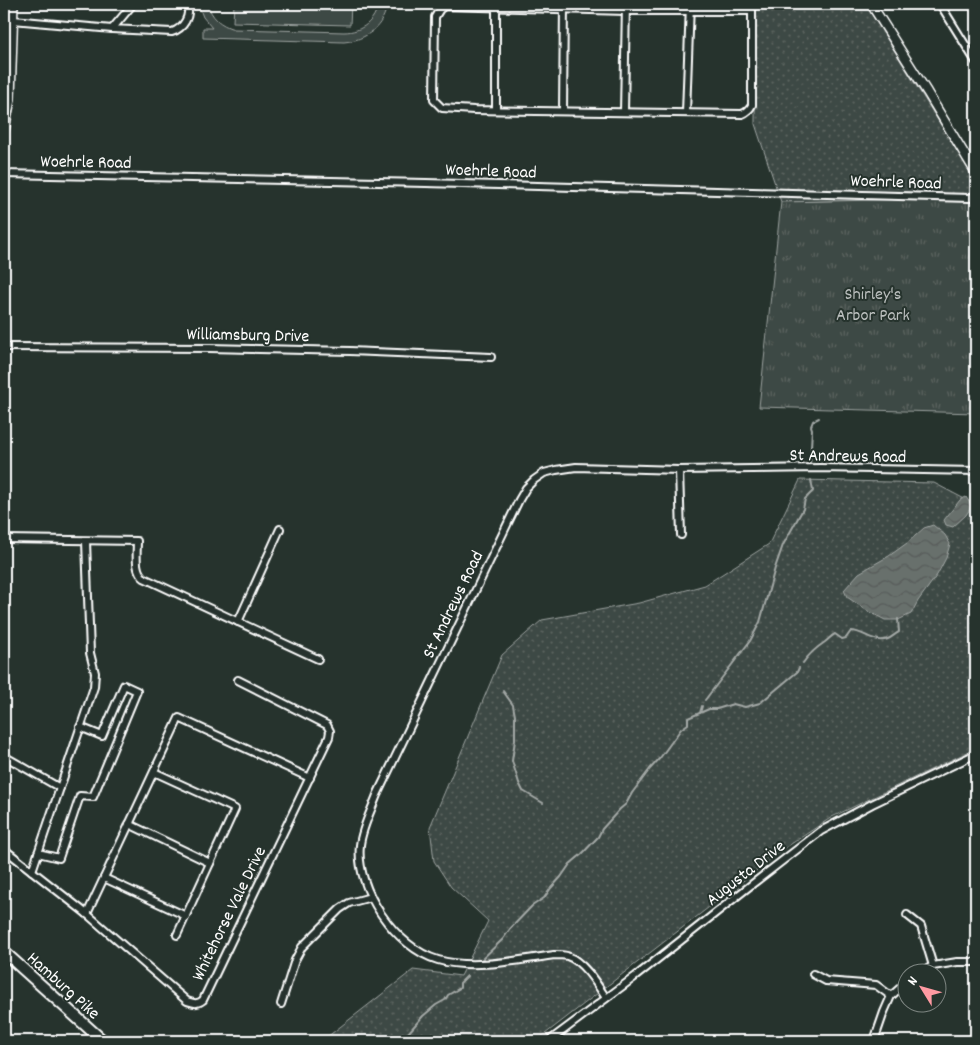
<svg xmlns="http://www.w3.org/2000/svg" width="980" height="1045" font-family="Dekko,sans-serif">
	<style>
		.grass { fill: url(#grass-dots); stroke: #9ea4a2 }
		.park { fill: url(#park-tufts); stroke: #9ea4a2 }
		.garden { fill: #3e4944; stroke: #9ea4a2 }
		.water { fill: url(#water-waves); stroke: #a4a9a7 }
		.lines { fill: none; stroke-linecap: round; stroke-linejoin: round }
		.stream { stroke: #a4a9a7; stroke-width: 2 }
		.minor-casing { stroke: #fff; stroke-width: 10 }
		.tertiary-casing { stroke: #fff; stroke-width: 11 }
		.secondary-casing { stroke: #fff; stroke-width: 12 }
		.primary-casing { stroke: #fff; stroke-width: 14 }
		.minor { stroke: #26332d; stroke-width: 6 }
		.tertiary { stroke: #26332d; stroke-width: 8 }
		.secondary { stroke: #26332d; stroke-width: 9 }
		.primary { stroke: #26332d; stroke-width: 10 }
		.labels { text-anchor: middle; stroke-width: 4; stroke-linejoin: round; paint-order: stroke }
		.street-label { font-size: 18px; fill: #fff; stroke: #26332d }
		.park-label { font-size: 18px; fill: #bbbfbe; stroke: #26332d }
	</style>
	<defs>
		<pattern id="grass-dots" width="8" height="8" patternUnits="userSpaceOnUse" patternTransform="scale(1.25)"><rect width="8" height="8" fill="#3e4944"/><path d="M2 2h.1M6 6h.1" fill="none" stroke="#5b6460" stroke-width="1.8" stroke-linecap="round"/></pattern>
		<pattern id="park-tufts" width="24" height="20" patternUnits="userSpaceOnUse" patternTransform="scale(1.25)"><rect width="24" height="20" fill="#3e4944"/><path d="M3 7l-1-3M5 7V3M7 7l1-3M15 17l-1-3M17 17v-4M19 17l1-3" fill="none" stroke="#5b6460"/></pattern>
		<pattern id="water-waves" width="16" height="10" patternUnits="userSpaceOnUse" patternTransform="scale(1.25)"><rect width="16" height="10" fill="#67706c"/><path d="M0 5q4-4 8 0t8 0" fill="none" stroke="#575a59"/></pattern>
	</defs>
	<rect width="100%" height="100%" fill="#26332d"/>
	<filter id="ink" filterUnits="userSpaceOnUse"><feTurbulence type="fractalNoise" baseFrequency=".02" numOctaves="2"/><feDisplacementMap in="SourceGraphic" scale="10" xChannelSelector="R" yChannelSelector="G"/><feConvolveMatrix kernelMatrix="1 2 1 2 8 2 1 2 1" color-interpolation-filters="sRGB"/></filter>
	<g filter="url(#ink)">
		<g class="grass">
			<polygon points="756,4 865,4 976,181 976,198 781,202 755,124"/>
			<polygon points="800,480 934,483 976,505 976,748 832,817 788,846 536,1041 322,1041 413,970 461,976 488,921 451,887 434,861 430,827 502,655 542,620 639,603 705,585 769,544"/>
		</g>
		<polygon class="park" points="976,198 976,413 759,407 781,202"/>
		<g class="garden">
			<path d="M198 4H208C211 17 220 25 234 29L344 32C362 32 375 21 378 4H387C384 27 366 40 344 42L203 38V28H212L203 17Z"/>
			<polygon points="234,4 351,4 350,25 233,22"/>
		</g>
		<g class="water">
			<polygon points="966,497 972,506 966,515 953,527 946,525 944,520 960,500"/>
			<polygon points="933,525 945,535 950,544 946,558 937,575 918,601 911,614 898,620 885,620 866,610 847,597 844,590 859,573 889,556 907,543 924,528"/>
		</g>
		<g class="lines">
			<g class="stream">
				<polyline points="810,466 812,429 811,426 813,421 819,418"/>
				<path d="M803 663C809 654 816 648 825 642 829 639 831 636 835 634L842 639 846 638 851 631C864 631 874 644 888 639 891 638 895 634 899 632L898 619"/>
				<polyline points="503,691 513,705 515,716 515,740 512,761 519,783 523,791 543,803"/>
				<polyline points="705,700 750,641 760,622 775,568 783,545 803,509 805,499 813,491 811,480"/>
				<polyline points="700,713 702,706"/>
				<polyline points="479,962 503,939 510,929 532,906 544,898 551,888 561,877 570,864 582,854 598,837 602,829 620,809 626,804 632,793 650,769 660,758 681,729 688,724 688,718 709,709 717,709 733,704 745,707 760,703 797,672 799,668"/>
				<polyline points="397,1041 409,1032 423,1016 436,1005 445,1000 448,995 460,988 460,983 467,976"/>
			</g>
			<g class="minor-casing">
				<g id="minor">
					<path d="M133 4 112 29 172 32C184 28 191 16 187 4"/>
					<polyline points="940,4 976,62"/>
					<path d="M752 11H626L445 6 440 9 435 17 434 100 442 108 474 110 742 114C747 112 750 109 752 105V4"/>
					<polyline points="13,20 112,29"/>
					<polyline points="496,110 496,4"/>
					<polyline points="563,111 564,4"/>
					<polyline points="624,112 626,4"/>
					<polyline points="686,113 690,4"/>
					<polyline points="4,174 426,183 970,198 976,195"/>
					<polyline points="4,347 209,348 350,351 491,357"/>
					<polyline points="679,470 681,535"/>
					<path d="M4 539 137 541C137 553 134 571 144 578L318 659"/>
					<polyline points="238,622 280,529"/>
					<polyline points="4,756 60,788"/>
					<polyline points="154,772 235,809 177,935"/>
					<polyline points="129,824 210,863"/>
					<path d="M4 849 87 914 187 1001C193 1003 197 1005 203 1000L329 737 330 731 327 725 238 680"/>
					<polyline points="38,853 59,858 80,796 93,797 137,691 124,685 102,736 80,727"/>
					<polyline points="32,871 94,687 95,673 90,653 86,541"/>
					<polyline points="104,878 186,916"/>
					<polyline points="87,914 179,718 310,778"/>
					<polyline points="907,915 921,926 933,966"/>
					<polyline points="922,972 933,966 957,962 976,962"/>
					<polyline points="813,974 826,981 876,985 891,996"/>
					<path d="M606 998C597 984 583 961 567 956 563 955 558 955 554 955 519 960 472 970 438 960 396 948 355 889 360 845 362 828 371 811 377 795L519 500 526 488 534 480 544 473 556 470 576 467 679 470 820 468 976 471"/>
					<polyline points="281,1004 295,960 302,947 340,909 349,903 371,897"/>
					<polyline points="549,1041 636,976 751,885 821,831 872,804 976,754"/>
					<polyline points="874,1041 884,1012 891,996 908,981"/>
				</g>
			</g>
			<g class="tertiary-casing">
				<polyline id="tertiary" points="871,4 927,92 976,173"/>
			</g>
			<g class="secondary-casing">
				<polyline id="secondary" points="4,130 10,99 13,4"/>
			</g>
			<g class="primary-casing">
				<polyline id="primary" points="4,952 103,1041"/>
			</g>
			<use href="#minor" class="minor"/>
			<use href="#tertiary" class="tertiary"/>
			<use href="#secondary" class="secondary"/>
			<use href="#primary" class="primary"/>
		</g>
	</g>
	<g class="labels">
		<g class="street-label">
			<text transform="translate(86 161) rotate(1)" y="6">Woehrle Road</text>
			<text transform="translate(491 170) rotate(2)" y="6">Woehrle Road</text>
			<text transform="translate(896 181) rotate(2)" y="6">Woehrle Road</text>
			<text transform="translate(248 334) rotate(1)" y="6">Williamsburg Drive</text>
			<text transform="translate(848 455) rotate(1)" y="6">St Andrews Road</text>
			<text transform="translate(452 604) rotate(-64)" y="6">St Andrews Road</text>
			<text transform="translate(745 872) rotate(-38)" y="6">Augusta Drive</text>
			<text transform="translate(228 913) rotate(-64)" y="6">Whitehorse Vale Drive</text>
			<text transform="translate(64 985) rotate(42)" y="6">Hamburg Pike</text>
		</g>
		<g class="park-label">
			<text x="873" y="299">Shirley's<tspan x="873" dy="21">Arbor Park</tspan></text>
		</g>
	</g>
	<rect width="980" height="1045" fill="none" stroke="#26332d" stroke-width="20"/>
	<rect x="10" y="10" width="960" height="1025" fill="none" stroke="#fff" stroke-width="2" filter="url(#ink)"/>
	<g transform="translate(922 988) rotate(307)"><circle r="24" fill="#26332d" stroke="#7d8581"/>
	<path d="M0-4L9 19L0 12L-9 19Z" fill="#ff9aa2"/>
	<text y="-8" font-size="14" font-weight="bold" text-anchor="middle" fill="#ffffff">N</text>
	</g>
</svg>
